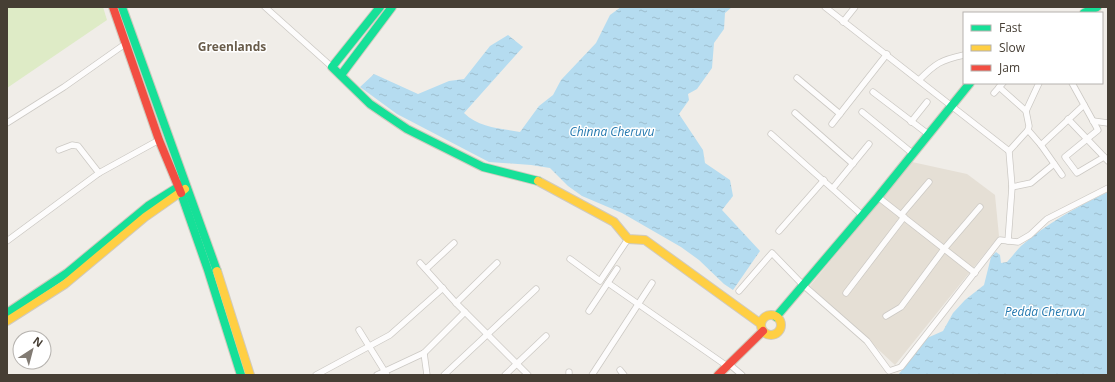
<svg xmlns="http://www.w3.org/2000/svg" width="1115" height="382" font-family="'Open Sans',sans-serif">
	<style>
		.residential { fill: #e5dfd5 }
		.green { fill: #deebc6 }
		.water { fill: url(#water-ripples) }
		.lines { fill: none; stroke-linecap: round; stroke-linejoin: round }
		.street-casing { stroke: #ccc9c4; stroke-width: 7 }
		.fast-casing { stroke: #d0cabe; stroke-width: 10 }
		.slow-casing { stroke: #d0cabe; stroke-width: 10 }
		.jam-casing { stroke: #d0cabe; stroke-width: 10 }
		.street { stroke: #fdfcfc; stroke-width: 5.5 }
		.fast { stroke: #16e098; stroke-width: 8 }
		.slow { stroke: #ffcf43; stroke-width: 8 }
		.jam { stroke: #f24e42; stroke-width: 8 }
		.labels { text-anchor: middle; stroke-width: 3; stroke-linejoin: round; paint-order: stroke }
		.neighbourhood-label { font-size: 12px; font-weight: bold; fill: #695c4a; stroke: #fff }
		.water-label { font-size: 12px; font-style: italic; fill: #267ab0; stroke: #fff }
	</style>
	<defs>
		<pattern id="water-ripples" width="26" height="14" patternUnits="userSpaceOnUse"><rect width="26" height="14" fill="#b5dcf0"/><path d="M2 4q2-2 4 0t4 0M15 11q2-2 4 0t4 0" fill="none" stroke="#9dbece"/></pattern>
	</defs>
	<rect width="100%" height="100%" fill="#f0ede8"/>
	<polygon class="residential" points="912,162 967,174 995,195 999,236 895,365 810,286"/>
	<polygon class="green" points="7,7 103,7 107,20 7,88"/>
	<g class="water">
		<path d="M621 7H732L725 13 724 29 714 43 712 68 697 89 688 94 689 100 679 114 703 150 705 163 730 180 733 196 722 210 760 251 733 290 724 284 699 260 681 247 622 213 582 196 568 186 550 168 531 165 489 162 397 114 360 87 374 74 418 94 449 81 464 79 490 46 508 35 523 47 464 113C479 128 500 128 520 132L539 106 553 95 561 80 596 43 610 15Z"/>
		<path d="M1108 192V375H898L927 338 943 331 953 313 965 300 984 285 991 257 996 252 1000 255 1001 263 1007 262C1012 257 1016 251 1021 246 1046 224 1078 206 1108 192Z"/>
	</g>
	<g class="lines">
		<g class="street-casing">
			<g id="street">
				<polyline points="265,7 332,67"/>
				<polyline points="825,7 1009,151"/>
				<polyline points="843,22 855,7"/>
				<polyline points="797,78 840,114"/>
				<path d="M919 80C936 63 941 60 964 55"/>
				<polyline points="1072,83 1098,130 1065,157 1077,173 1104,157"/>
				<polyline points="999,87 1026,111"/>
				<polyline points="873,92 928,134"/>
				<polyline points="994,93 1003,83"/>
				<polyline points="862,112 912,153"/>
				<polyline points="795,113 853,164"/>
				<polyline points="1068,119 1108,161"/>
				<polyline points="1093,121 1108,123"/>
				<polyline points="911,122 927,102"/>
				<polyline points="7,123 64,87 125,44"/>
				<polyline points="832,124 887,54"/>
				<polyline points="1028,130 1041,145 1062,175"/>
				<polyline points="771,134 862,215"/>
				<polyline points="1041,145 1084,105"/>
				<polyline points="59,150 72,145 78,146 99,173"/>
				<polyline points="1012,187 1031,183 1054,164"/>
				<polyline points="833,188 869,144"/>
				<polyline points="878,197 975,273"/>
				<polyline points="901,215 929,182"/>
				<polyline points="779,231 824,180"/>
				<polyline points="7,241 99,173 159,140"/>
				<polyline points="1008,241 1012,187 1009,151 1028,130 1029,126 1026,111 1039,83"/>
				<polyline points="570,259 600,281 628,239"/>
				<polyline points="420,263 456,303 528,375"/>
				<polyline points="426,269 454,243"/>
				<polyline points="608,283 727,366"/>
				<polyline points="739,291 772,253 802,284 867,341 889,371 901,367 1000,240 1018,242 1030,235 1047,219 1108,188"/>
				<polyline points="846,293 904,217"/>
				<polyline points="456,303 497,263"/>
				<polyline points="589,311 617,269"/>
				<polyline points="886,316 901,307 944,249 980,207"/>
				<polyline points="359,330 387,375"/>
				<polyline points="424,353 427,375"/>
				<polyline points="729,364 742,375"/>
				<polyline points="620,370 624,375"/>
				<polyline points="316,375 390,335 443,288"/>
				<polyline points="377,375 424,353 465,312"/>
				<polyline points="444,375 536,289"/>
				<polyline points="505,375 546,336"/>
				<polyline points="569,375 569,372"/>
				<polyline points="592,375 652,283"/>
			</g>
		</g>
		<g class="fast-casing">
			<g id="fast">
				<polyline points="122,7 217,271"/>
				<polyline points="380,7 332,67 370,104 407,129 483,167 538,181"/>
				<polyline points="1084,13 1097,7"/>
				<polyline points="341,75 392,7"/>
				<polyline points="181,193 208,270 241,375"/>
				<polyline points="7,313 67,273 148,206 183,184"/>
				<polyline points="776,317 878,197 970,83"/>
			</g>
		</g>
		<g class="slow-casing">
			<g id="slow">
				<polyline points="538,181 614,222 628,239 645,240 761,324"/>
				<polyline points="217,271 250,375"/>
				<circle cx="771" cy="325" r="10"/>
				<polyline points="7,321 65,284 145,217 185,189"/>
			</g>
		</g>
		<g class="jam-casing">
			<g id="jam">
				<polyline points="113,7 159,140 181,193"/>
				<polyline points="718,375 763,331"/>
			</g>
		</g>
		<use href="#street" class="street"/>
		<use href="#fast" class="fast"/>
		<use href="#slow" class="slow"/>
		<use href="#jam" class="jam"/>
	</g>
	<g class="labels">
		<g class="neighbourhood-label">
			<text x="232" y="51">Greenlands</text>
		</g>
		<g class="water-label">
			<text x="612" y="136">Chinna Cheruvu</text>
			<text x="1045" y="316">Pedda Cheruvu</text>
		</g>
	</g>
	<rect width="1115" height="382" fill="none" stroke="#463e34" stroke-width="16"/>
	<rect x="963" y="12" width="140" height="72" fill="#ffffff" stroke="#b5b2ae"/>
	<rect x="971" y="25" width="20" height="6" fill="#16e098" stroke="#b5b2ae"/>
	<text x="999" y="32" font-size="12" fill="#463e34">Fast</text>
	<rect x="971" y="45" width="20" height="6" fill="#ffcf43" stroke="#b5b2ae"/>
	<text x="999" y="52" font-size="12" fill="#463e34">Slow</text>
	<rect x="971" y="65" width="20" height="6" fill="#f24e42" stroke="#b5b2ae"/>
	<text x="999" y="72" font-size="12" fill="#463e34">Jam</text>
	<g transform="translate(32 350) rotate(36)"><circle r="19" fill="#ffffff" stroke="#b5b2ae"/>
	<path d="M0-3L7 15L0 10L-7 15Z" fill="#827b73"/>
	<text y="-6" font-size="11" font-weight="bold" text-anchor="middle" fill="#463e34">N</text>
	</g>
</svg>
